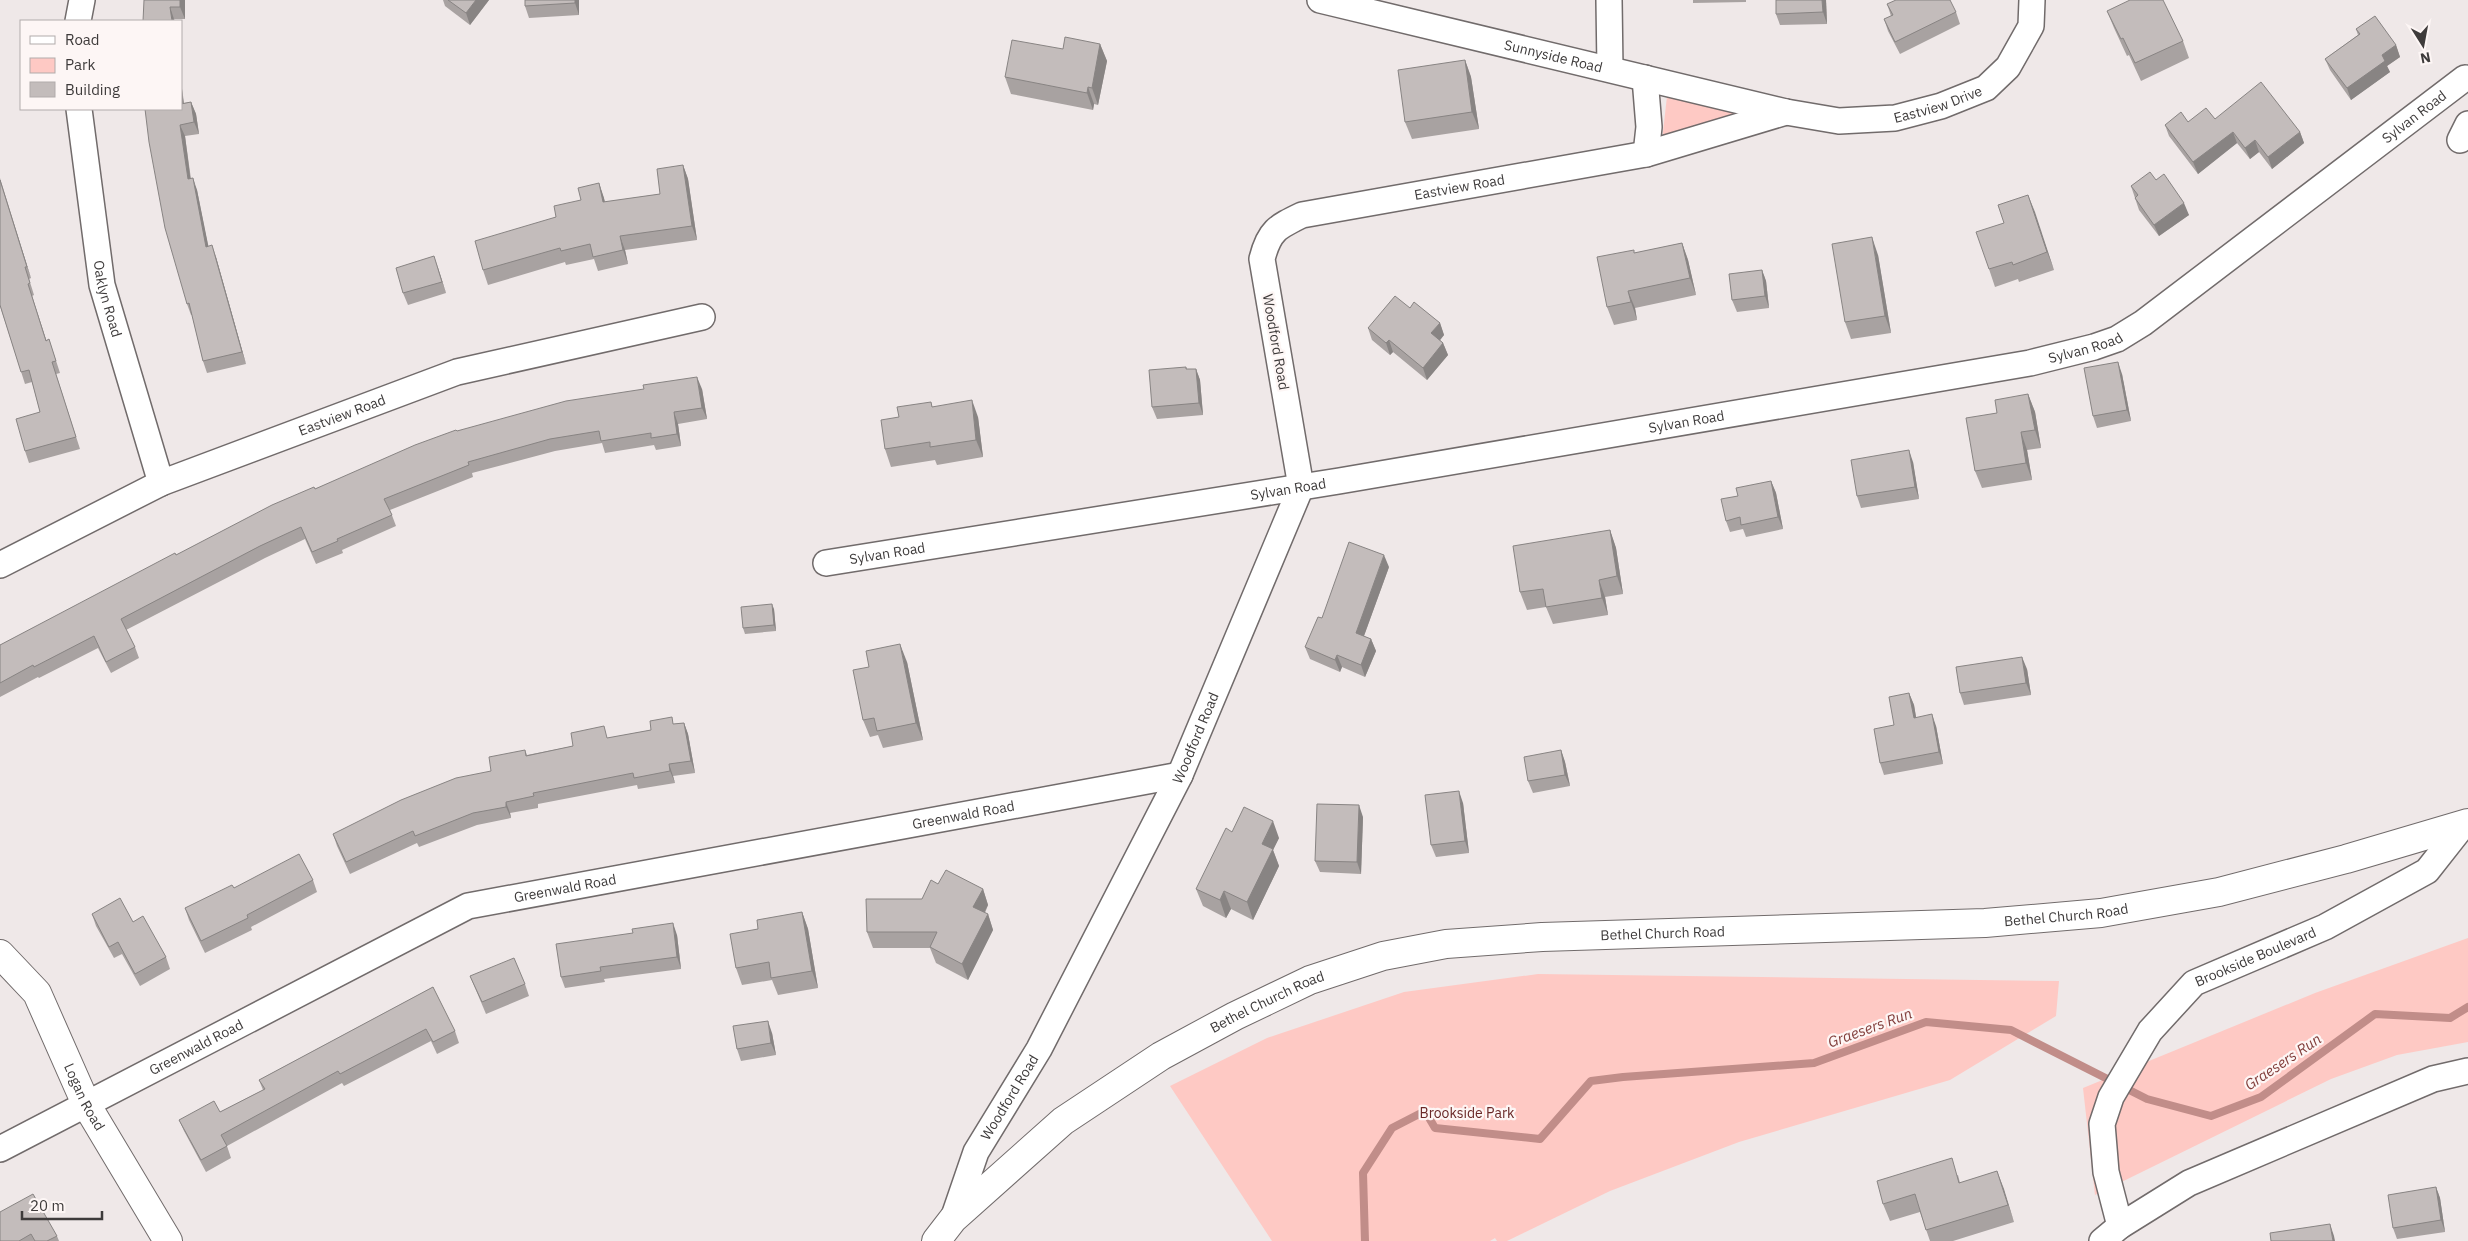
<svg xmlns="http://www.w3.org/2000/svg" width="2468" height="1241" font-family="'IBM Plex Sans',sans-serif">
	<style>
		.green { fill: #fec9c4 }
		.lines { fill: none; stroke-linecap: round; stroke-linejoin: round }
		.stream { stroke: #c18d89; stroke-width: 8 }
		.minor-casing { stroke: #716b6b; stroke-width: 28 }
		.tertiary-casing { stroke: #716b6b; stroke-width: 30 }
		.minor { stroke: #fff; stroke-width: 25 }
		.tertiary { stroke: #fff; stroke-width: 28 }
		.wall { fill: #a8a2a1 }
		.shaded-wall { fill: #888483 }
		.building { fill: #c3bcbb; stroke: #888483 }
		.labels { text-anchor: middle; stroke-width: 4.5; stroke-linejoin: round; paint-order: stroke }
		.street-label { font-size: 14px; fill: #3e3b3b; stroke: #fdf6f5 }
		.park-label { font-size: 14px; fill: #6a2827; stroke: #fdf6f5 }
		.water-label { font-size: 15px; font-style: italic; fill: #823e3b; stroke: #fdf6f5 }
	</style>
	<rect width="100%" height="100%" fill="#efe8e8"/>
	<g class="green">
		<polygon points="1667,96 1748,116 1662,141"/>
		<polygon points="2468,938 2468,1042 2397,1055 2331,1079 2095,1195 2083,1088 2315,993"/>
		<polygon points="1538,974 2059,981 2056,1016 1950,1080 1739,1142 1610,1191 1507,1241 1497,1241 1495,1238 1490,1241 1272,1241 1170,1086 1267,1038 1404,992"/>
	</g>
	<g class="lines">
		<polyline class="stream" points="1365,1241 1363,1173 1392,1128 1425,1111 1435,1128 1540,1139 1591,1081 1623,1077 1814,1063 1926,1022 2011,1030 2147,1099 2211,1116 2261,1097 2375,1014 2450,1018 2468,1007"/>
		<g class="minor-casing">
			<g id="minor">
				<path id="s1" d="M1320 0 1786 112 1839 121 1895 118 1941 106 1986 88 2008 67 2031 26 2032 0"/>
				<polyline points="1609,0 1610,69"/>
				<polyline points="78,21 82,0"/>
				<polyline points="1645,78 1649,127 1646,154"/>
				<path id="s2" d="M79 109 102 285 161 483"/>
				<polyline points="2460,140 2468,124"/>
				<path id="s3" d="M826 563 1339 481 2030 363 2094 347 2117 339 2143 323 2465 78"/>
				<path id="s4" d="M0 565 161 483 457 372 702 317"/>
				<path id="s5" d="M0 1149 468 906 1180 775"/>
				<path id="s6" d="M953 1219 976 1152 1039 1049 1180 775 1301 487 1262 259C1269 231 1277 227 1302 215L1646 154 1786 112"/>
				<path id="s7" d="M2120 1226 2106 1172 2102 1124 2111 1097 2150 1031 2194 983 2325 927 2427 871 2464 824"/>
				<polyline points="2102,1241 2120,1226 2189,1183 2433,1079 2468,1071"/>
			</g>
		</g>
		<g class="tertiary-casing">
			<g id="tertiary">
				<path id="s8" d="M0 954 37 993 86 1104 168 1241"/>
				<path id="s9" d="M936 1241 953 1219 1063 1121 1161 1056 1235 1016 1310 980 1383 956 1446 944 1542 937 1985 923 2101 913 2219 892 2346 859 2468 823"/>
			</g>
		</g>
		<use href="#minor" class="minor"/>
		<use href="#tertiary" class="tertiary"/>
	</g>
	<g class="wall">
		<polygon points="144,0 185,0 185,19 174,19"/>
		<polygon points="443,0 489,0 470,25 445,6"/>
		<polygon points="525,0 579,0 579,15 529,18 525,6"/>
		<polygon points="1693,0 1746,0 1746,2 1693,3"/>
		<polygon points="1776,0 1826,0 1827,24 1780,25 1776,14"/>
		<polygon points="1887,4 1956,12 1960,24 1900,54 1888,31 1884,19 1891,16"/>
		<polygon points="2107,11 2183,41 2189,58 2141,81 2129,55 2127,56 2114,28"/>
		<polygon points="2356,29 2396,45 2400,57 2387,66 2390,72 2351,100 2330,70 2325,59 2358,35"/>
		<polygon points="1100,44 1107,61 1098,105 1094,104 1093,110 1011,94 1005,77 1063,49"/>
		<polygon points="1465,60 1471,77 1479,129 1412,139 1405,122"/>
		<polygon points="181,81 184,103 191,102 196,114 199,134 185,136 191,179 197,190 208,246 216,257 246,364 207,373 203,361 192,315 191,315 187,304 145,109 181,109"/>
		<polygon points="2215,119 2300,132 2304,143 2272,169 2259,152 2250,159 2237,143 2198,174 2169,136 2165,125"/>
		<polygon points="683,165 688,179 697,240 625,250 628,264 598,271 594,259 566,265 565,262 488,285 483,270 556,217 581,200 599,183 605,202 660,194"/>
		<polygon points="0,178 31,278 29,279 34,295 32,296 46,340 49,339 60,373 56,374 80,449 29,463 25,451 40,412 32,382 25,384 0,306"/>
		<polygon points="2156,180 2189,215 2159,236 2139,210 2131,186"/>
		<polygon points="2028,195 2054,270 2019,282 2018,279 1995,287 1989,269 2004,223"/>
		<polygon points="1682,243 1688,260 1696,295 1635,308 1637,320 1614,325 1607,307 1635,253"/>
		<polygon points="1878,255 1891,333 1851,339 1845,322"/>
		<polygon points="438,268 446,293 408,305 403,293"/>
		<polygon points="1762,270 1766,281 1769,308 1737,312 1732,300"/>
		<polygon points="1410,308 1440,323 1444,335 1440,340 1443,343 1448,355 1427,380 1393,352 1390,355 1372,340 1368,328"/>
		<polygon points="1186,367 1187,369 1196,369 1200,380 1203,415 1157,419 1152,407"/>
		<polygon points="2122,374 2131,421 2097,428 2093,416"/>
		<polygon points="702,389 707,419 678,424 681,446 656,450 654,445 605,453 602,443 555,451 472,473 473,477 390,510 396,526 342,550 343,553 316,564 305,539 265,558 126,630 135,647 139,658 111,673 98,648 39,678 38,677 0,697 0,645 176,555 315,489 457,431"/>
		<polygon points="2028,394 2035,412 2041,448 2027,450 2032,480 1982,488 1975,471 1997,413"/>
		<polygon points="931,402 932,407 978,417 983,457 937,465 935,460 891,467 885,449 899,417"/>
		<polygon points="1913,462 1919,499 1861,508 1857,496"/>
		<polygon points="1771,481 1776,493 1783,529 1746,537 1743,529 1730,532 1726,521 1738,496"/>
		<polygon points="1610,530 1616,548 1623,594 1605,597 1608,615 1553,624 1546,607 1527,610 1520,592"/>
		<polygon points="1389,567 1364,636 1371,639 1376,651 1365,677 1342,667 1340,672 1310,659 1305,647 1322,618"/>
		<polygon points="774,609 776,631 745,634 743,628"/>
		<polygon points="907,662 923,740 883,748 878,735 870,737 863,720"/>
		<polygon points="2027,669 2031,695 1964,705 1960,693"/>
		<polygon points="1909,693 1914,705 1916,717 1936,726 1943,764 1884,775 1880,763 1894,725"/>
		<polygon points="684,723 688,734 695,773 673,776 675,783 638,789 637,785 538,804 538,808 510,813 511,818 477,825 419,847 417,843 350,874 337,846 333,834 491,771 525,750 527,755 573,746 608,738 651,730 675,724"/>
		<polygon points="1561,750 1565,762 1570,786 1533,793 1528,781"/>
		<polygon points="1463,803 1469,853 1436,857 1431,845"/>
		<polygon points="1363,817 1361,874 1320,872 1315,861"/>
		<polygon points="1232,832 1279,838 1273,850 1279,866 1253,920 1231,909 1226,918 1203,906 1196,889"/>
		<polygon points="313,880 317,892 251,927 252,930 205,953 189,920 185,908 234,888"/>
		<polygon points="938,884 983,889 988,905 985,913 988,914 993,930 968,980 936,963 930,948 873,948 867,932 922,899"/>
		<polygon points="802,912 808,929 818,988 778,995 772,980 742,985 736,968 758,929"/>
		<polygon points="92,914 166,957 170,969 140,986 122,954 114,958 96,926"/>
		<polygon points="677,935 681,969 604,979 605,982 565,988 561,977"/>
		<polygon points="470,976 525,984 529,996 486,1014"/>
		<polygon points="433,987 455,1031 459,1043 437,1054 431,1041 344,1086 342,1083 227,1146 231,1158 206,1172 184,1131 179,1120 220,1112 263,1090 259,1080"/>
		<polygon points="772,1033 776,1055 741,1061 737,1049"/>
		<polygon points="1997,1171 2014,1222 1953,1241 1930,1241 1920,1212 1890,1221 1883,1204 1958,1175 1960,1183"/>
		<polygon points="2436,1187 2440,1198 2445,1232 2397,1239 2393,1228"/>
		<polygon points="0,1212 57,1236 59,1241 0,1241"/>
	</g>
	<g class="shaded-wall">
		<polygon points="180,0 185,0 185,19 180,7"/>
		<polygon points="476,0 489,0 470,25 466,13"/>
		<polygon points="575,0 579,0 579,15 575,3"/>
		<polygon points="1822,0 1826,0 1827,24 1823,12"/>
		<polygon points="170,7 174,19 175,21 172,21"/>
		<polygon points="1100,44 1107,61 1098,105 1092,88"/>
		<polygon points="2396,45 2400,57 2387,66 2390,72 2351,100 2347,88 2382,55"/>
		<polygon points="1465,60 1471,77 1479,129 1472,112"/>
		<polygon points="181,81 185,115 181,105"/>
		<polygon points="1088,87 1094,104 1093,110 1087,93"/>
		<polygon points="191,102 196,114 199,134 194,122"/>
		<polygon points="180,125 185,136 192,191 188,179"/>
		<polygon points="2233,132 2237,143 2198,174 2193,162"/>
		<polygon points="2300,132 2304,143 2272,169 2268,157"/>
		<polygon points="2255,140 2259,152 2250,159 2245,148"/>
		<polygon points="683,165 688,179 697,240 692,226"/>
		<polygon points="0,178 0,180 31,278 0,189"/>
		<polygon points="193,178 197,190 211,259 206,247"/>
		<polygon points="599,183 604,198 608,217 603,202"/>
		<polygon points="2028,195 2035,212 2054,270 2047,252"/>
		<polygon points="2184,203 2189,215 2159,236 2154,225"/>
		<polygon points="620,236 625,250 628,264 623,250"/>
		<polygon points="1872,237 1878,255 1891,333 1885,316"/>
		<polygon points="1682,243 1688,260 1696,295 1690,278"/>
		<polygon points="212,245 216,257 246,364 242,352"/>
		<polygon points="434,256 438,268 446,293 442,282"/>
		<polygon points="1762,270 1766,281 1769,308 1765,296"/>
		<polygon points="28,284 32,296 50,352 46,341"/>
		<polygon points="1628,291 1635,308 1637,320 1631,302"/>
		<polygon points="1440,323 1444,335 1436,345 1431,333"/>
		<polygon points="1389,340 1393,352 1390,355 1386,343"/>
		<polygon points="1443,343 1448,355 1427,380 1423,368"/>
		<polygon points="2118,362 2122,374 2131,421 2127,410"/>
		<polygon points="1196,369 1200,380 1203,415 1199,403"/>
		<polygon points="697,377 702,389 707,419 702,408"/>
		<polygon points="2028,394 2035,412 2041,448 2035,430"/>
		<polygon points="972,400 978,417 983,457 976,440"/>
		<polygon points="674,412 678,424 681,446 677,434"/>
		<polygon points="2021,432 2027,450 2032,480 2026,463"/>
		<polygon points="1909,450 1913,462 1919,499 1915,487"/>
		<polygon points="1771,481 1776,493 1783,529 1778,517"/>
		<polygon points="1610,530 1616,548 1623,594 1617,576"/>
		<polygon points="1384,555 1389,567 1361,644 1356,633"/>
		<polygon points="1599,580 1605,597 1608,615 1602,598"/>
		<polygon points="772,604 774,609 776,631 774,625"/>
		<polygon points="1371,639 1376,651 1365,677 1361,665"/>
		<polygon points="900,644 907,662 923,740 916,723"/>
		<polygon points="1337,655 1342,667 1340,672 1335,660"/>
		<polygon points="2022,657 2027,669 2031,695 2026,683"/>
		<polygon points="1909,693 1914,705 1918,729 1914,718"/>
		<polygon points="1932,714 1936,726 1943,764 1939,752"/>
		<polygon points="684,723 688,734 695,773 691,761"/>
		<polygon points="1561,750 1565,762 1570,786 1565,775"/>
		<polygon points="669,764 673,776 675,783 670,771"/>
		<polygon points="1459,791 1463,803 1469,853 1465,841"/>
		<polygon points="506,802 510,813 511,818 506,807"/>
		<polygon points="1359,805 1363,817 1361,874 1357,862"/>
		<polygon points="1273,821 1279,838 1273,850 1279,866 1253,920 1247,902 1262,844"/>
		<polygon points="983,889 988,905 979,923 973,907"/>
		<polygon points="1224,891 1231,909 1226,918 1220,900"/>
		<polygon points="802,912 808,929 818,988 812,971"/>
		<polygon points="988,914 993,930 968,980 962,964"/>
		<polygon points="673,923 677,935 681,969 677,957"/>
		<polygon points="768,1021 772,1033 776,1055 771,1043"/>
		<polygon points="1997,1171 2004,1189 2014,1222 2008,1205"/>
		<polygon points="2436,1187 2440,1198 2445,1232 2441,1220"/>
		<polygon points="2330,1224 2334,1236 2335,1241 2333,1241"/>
	</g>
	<g class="building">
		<polygon points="144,0 180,0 180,7 170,7 172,21 143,21"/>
		<polygon points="448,0 476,0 466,13"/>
		<polygon points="525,0 575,0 575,3 525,6"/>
		<polygon points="1776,0 1822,0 1823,12 1776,14"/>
		<polygon points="1896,0 1950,0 1956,12 1895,42 1884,19 1893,15 1887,4"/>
		<polygon points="2130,0 2163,0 2183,41 2135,63 2123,38 2121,39 2107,11"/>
		<polygon points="2375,16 2396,45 2382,55 2385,61 2347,88 2325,59 2360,34 2356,29"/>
		<polygon points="1065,37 1100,44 1092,88 1088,87 1087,93 1005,77 1012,40 1063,49"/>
		<polygon points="1465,60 1472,112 1405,122 1398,70"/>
		<polygon points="2261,82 2300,132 2268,157 2255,140 2245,148 2233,132 2193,162 2165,125 2181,112 2188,122 2206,108 2215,119"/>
		<polygon points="191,102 194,122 180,125 188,179 193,178 206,247 212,245 242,352 203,361 189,303 187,304 165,228 149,142 145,109 181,109 181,104"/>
		<polygon points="683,165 692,226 620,236 623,250 593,257 590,244 561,251 560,248 483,270 475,241 556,217 554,206 581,200 578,188 599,183 603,202 660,194 657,169"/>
		<polygon points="2150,172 2156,180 2164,174 2184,203 2154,225 2135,198 2138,195 2131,186"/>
		<polygon points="0,180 27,267 25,267 30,283 28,284 46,341 49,339 56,361 52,362 76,437 25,451 16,419 40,412 29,370 21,372 0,305"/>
		<polygon points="2028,195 2047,252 2013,265 2012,262 1989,269 1976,232 2004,223 1998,205"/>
		<polygon points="1872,237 1885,316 1845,322 1832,244"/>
		<polygon points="1682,243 1690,278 1628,291 1631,302 1607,307 1597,257 1634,250 1634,253"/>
		<polygon points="434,256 442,282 403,293 396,268"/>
		<polygon points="1762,270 1765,296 1732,300 1729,274"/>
		<polygon points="1395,296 1410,308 1414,302 1440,323 1431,333 1443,343 1423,368 1389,340 1386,343 1368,328"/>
		<polygon points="2118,362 2127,410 2093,416 2084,368"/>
		<polygon points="1186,367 1186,369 1196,369 1199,403 1152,407 1149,370"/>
		<polygon points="697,377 702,408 674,412 677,434 651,438 651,433 601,441 599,431 550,439 468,462 469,465 384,499 392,515 337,539 338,541 312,552 301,527 260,546 121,619 135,647 106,662 94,636 34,667 33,665 0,683 0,645 175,553 176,555 272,505 314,487 315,489 415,445 456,430 457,431 566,401 644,389 643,385"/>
		<polygon points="2028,394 2035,430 2021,432 2026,463 1975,471 1966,418 1997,413 1995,400"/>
		<polygon points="972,400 976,440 930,447 930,442 885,449 881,420 899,417 897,407 931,402 932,407"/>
		<polygon points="1909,450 1915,487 1857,496 1851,460"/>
		<polygon points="1771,481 1778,517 1741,525 1740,517 1726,521 1721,499 1738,496 1736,488"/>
		<polygon points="1610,530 1617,576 1599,580 1602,598 1546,607 1543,589 1520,592 1513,546"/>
		<polygon points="1349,542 1384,555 1356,633 1371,639 1361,665 1337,655 1335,660 1305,647 1318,617 1322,618"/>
		<polygon points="772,604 774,625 743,628 741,607"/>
		<polygon points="900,644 916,723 877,731 874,718 863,720 853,670 869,667 866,651"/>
		<polygon points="2022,657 2026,683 1960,693 1956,667"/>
		<polygon points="1909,693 1914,718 1932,714 1939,752 1880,763 1874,729 1894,725 1889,697"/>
		<polygon points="672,717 673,724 684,723 691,761 669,764 670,771 634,778 633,773 533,793 534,796 506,802 506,807 473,813 415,836 413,831 346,862 333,834 401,800 456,778 491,771 489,757 525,750 526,756 573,746 571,733 604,726 607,738 651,730 650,721"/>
		<polygon points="1561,750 1565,775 1528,781 1524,757"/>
		<polygon points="1459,791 1465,841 1431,845 1425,795"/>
		<polygon points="1317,804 1359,805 1357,862 1315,861"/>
		<polygon points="1244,807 1273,821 1262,844 1273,849 1247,902 1224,891 1220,900 1196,889 1226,828 1232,832"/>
		<polygon points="299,854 313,880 247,915 248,918 201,941 185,908 232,885 234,888"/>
		<polygon points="946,870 983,889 973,907 988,914 962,964 930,947 937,932 867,932 866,899 922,899 931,880 938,884"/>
		<polygon points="120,898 133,922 143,916 166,957 135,974 118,942 109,947 92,914"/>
		<polygon points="802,912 812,971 771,978 769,962 736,968 730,934 758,929 757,920"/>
		<polygon points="673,923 677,957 600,967 601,971 561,977 556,944 633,933 632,929"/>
		<polygon points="514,958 525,984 482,1002 470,976"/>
		<polygon points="433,987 455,1031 433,1042 426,1029 340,1074 338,1071 221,1135 227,1146 201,1160 179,1120 214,1101 220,1112 265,1089 259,1080"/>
		<polygon points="768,1021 771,1043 737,1049 733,1026"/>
		<polygon points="1952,1158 1959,1183 1997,1171 2008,1205 1926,1230 1915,1194 1883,1204 1877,1181"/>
		<polygon points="2436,1187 2441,1220 2393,1228 2388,1195"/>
		<polygon points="33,1194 57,1236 47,1241 35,1241 31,1234 19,1241 0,1241 0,1212"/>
		<polygon points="2330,1224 2333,1241 2271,1241 2270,1233"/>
	</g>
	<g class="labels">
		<g class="street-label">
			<text dy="5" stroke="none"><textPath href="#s1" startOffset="240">Sunnyside Road</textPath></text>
			<text dy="5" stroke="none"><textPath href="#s1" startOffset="634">Eastview Drive</textPath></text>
			<text dy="5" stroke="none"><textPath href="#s3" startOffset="1682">Sylvan Road</textPath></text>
			<text dy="5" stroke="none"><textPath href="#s6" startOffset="1266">Eastview Road</textPath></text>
			<text dy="5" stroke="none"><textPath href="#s2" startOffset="192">Oaklyn Road</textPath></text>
			<text transform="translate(1276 342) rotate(80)" y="5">Woodford Road</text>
			<text dy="5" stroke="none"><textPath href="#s3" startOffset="1278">Sylvan Road</textPath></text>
			<text dy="5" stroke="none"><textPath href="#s4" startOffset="374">Eastview Road</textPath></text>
			<text dy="5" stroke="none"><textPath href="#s3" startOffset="872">Sylvan Road</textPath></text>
			<text dy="5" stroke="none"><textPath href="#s3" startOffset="468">Sylvan Road</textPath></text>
			<text dy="5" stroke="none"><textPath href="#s3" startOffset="62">Sylvan Road</textPath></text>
			<text dy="5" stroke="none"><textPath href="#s6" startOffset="540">Woodford Road</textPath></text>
			<text dy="5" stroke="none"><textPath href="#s5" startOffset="1031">Greenwald Road</textPath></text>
			<text dy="5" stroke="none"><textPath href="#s5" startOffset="626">Greenwald Road</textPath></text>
			<text dy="5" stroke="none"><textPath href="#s9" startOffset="1222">Bethel Church Road</textPath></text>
			<text dy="5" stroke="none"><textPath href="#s9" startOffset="818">Bethel Church Road</textPath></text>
			<text dy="5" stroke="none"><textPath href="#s7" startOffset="341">Brookside Boulevard</textPath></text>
			<text dy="5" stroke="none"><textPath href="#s9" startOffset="412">Bethel Church Road</textPath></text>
			<text dy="5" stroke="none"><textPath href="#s5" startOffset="221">Greenwald Road</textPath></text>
			<text dy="5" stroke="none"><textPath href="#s8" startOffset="168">Logan Road</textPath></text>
			<text dy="5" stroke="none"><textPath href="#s6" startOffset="135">Woodford Road</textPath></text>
		</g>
		<g class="park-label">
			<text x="1467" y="1118">Brookside Park</text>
		</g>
		<g class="water-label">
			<text transform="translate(1870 1028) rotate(-20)" y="5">Graesers Run</text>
			<text transform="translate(2283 1062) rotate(-34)" y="5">Graesers Run</text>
		</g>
	</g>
	<rect x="20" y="20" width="162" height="90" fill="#fdf6f5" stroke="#b1abab"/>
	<rect x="30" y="36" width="25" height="8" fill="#ffffff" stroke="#b1abab"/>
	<text x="65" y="45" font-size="15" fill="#3e3b3b">Road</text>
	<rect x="30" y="58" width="25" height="15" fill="#fec9c4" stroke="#b1abab"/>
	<text x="65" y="70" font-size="15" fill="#3e3b3b">Park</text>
	<rect x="30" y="82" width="25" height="15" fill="#c3bcbb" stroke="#b1abab"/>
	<text x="65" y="95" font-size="15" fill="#3e3b3b">Building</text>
	<g transform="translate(2423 45) rotate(169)" stroke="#fdf6f5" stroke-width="4" paint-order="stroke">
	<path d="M0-4L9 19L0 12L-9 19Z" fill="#3e3b3b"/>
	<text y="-8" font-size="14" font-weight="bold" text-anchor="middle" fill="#3e3b3b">N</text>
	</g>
	<path d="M22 1211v8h80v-8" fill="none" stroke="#3e3b3b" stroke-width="2.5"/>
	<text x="30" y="1211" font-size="15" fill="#3e3b3b" stroke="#fdf6f5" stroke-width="4" paint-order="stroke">20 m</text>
</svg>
